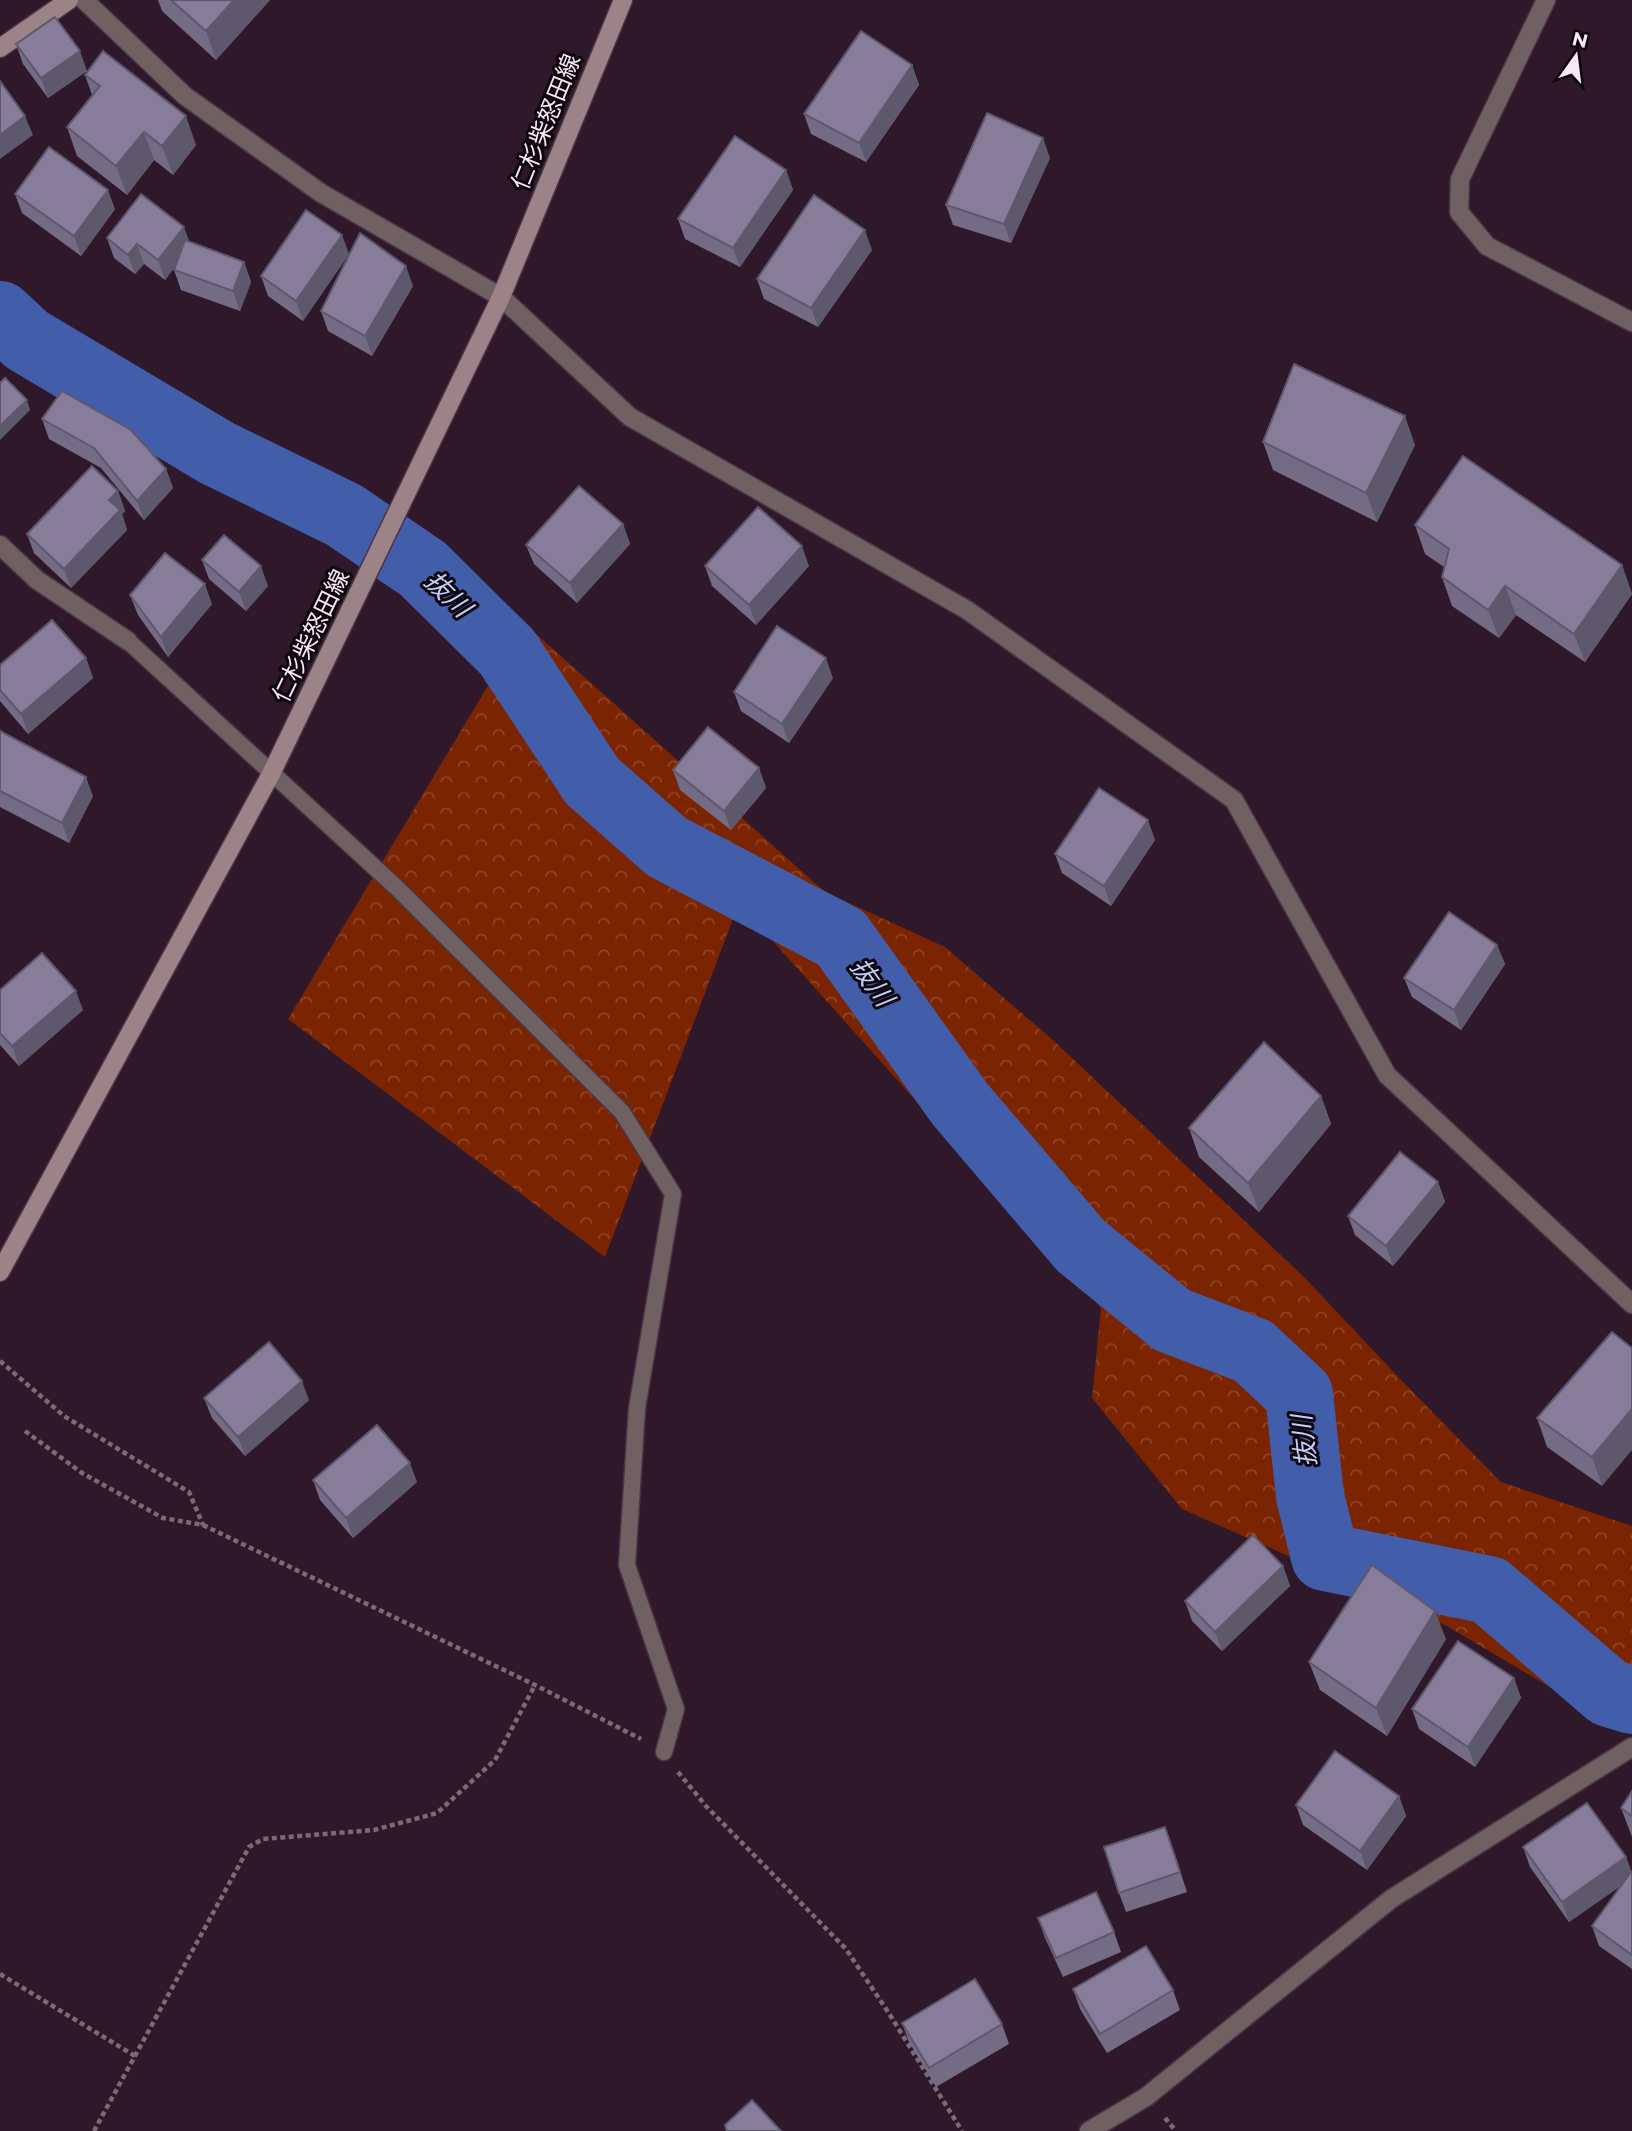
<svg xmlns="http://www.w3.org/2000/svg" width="1632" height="2131" font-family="Montserrat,'Noto Sans JP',sans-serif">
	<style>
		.forest { fill: url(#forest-crowns) }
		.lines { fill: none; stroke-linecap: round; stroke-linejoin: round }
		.river { stroke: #425daa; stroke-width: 68 }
		.lane-casing { stroke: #4a3546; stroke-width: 19 }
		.street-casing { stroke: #4a3546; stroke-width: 21 }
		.secondary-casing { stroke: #4a3546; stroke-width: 21 }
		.path { stroke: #7d6a79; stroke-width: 4.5; stroke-dasharray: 5 3.5; stroke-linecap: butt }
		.lane { stroke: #6f6062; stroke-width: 16 }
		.street { stroke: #6f6062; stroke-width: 18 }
		.secondary { stroke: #9c8387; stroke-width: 18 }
		.wall { fill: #746c85 }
		.shaded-wall { fill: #5e586c }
		.building { fill: #877d9b; stroke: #5e586c; stroke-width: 2 }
		.labels { text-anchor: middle; stroke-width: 6; stroke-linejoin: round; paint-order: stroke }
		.street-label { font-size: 24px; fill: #f7e8f4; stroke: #10070f }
		.water-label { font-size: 26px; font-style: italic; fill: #c0d1fc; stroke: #10070f }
	</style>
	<defs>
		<pattern id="forest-crowns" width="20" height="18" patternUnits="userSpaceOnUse" patternTransform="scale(1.75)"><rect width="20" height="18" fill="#7b2401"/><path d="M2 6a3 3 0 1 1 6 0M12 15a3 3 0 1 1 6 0" fill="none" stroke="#8e4427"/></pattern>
	</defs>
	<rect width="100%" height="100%" fill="#2e182a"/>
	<polygon class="forest" points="525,624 825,892 945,947 1054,1041 1304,1277 1403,1382 1501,1482 1632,1526 1632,1711 1607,1721 1447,1626 1182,1509 1092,1398 1101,1308 739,903 605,1257 288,1019"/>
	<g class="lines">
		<polyline class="river" points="0,315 27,340 217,453 344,515 423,569 507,652 592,781 667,847 841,938 960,1104 1081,1246 1172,1320 1253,1351 1299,1394 1310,1496 1325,1557 1489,1590 1609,1693 1632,1700"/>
		<g class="lane-casing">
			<polyline id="lane" points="128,641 396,887 622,1112 673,1194 637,1408 627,1565 676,1709 664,1752"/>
		</g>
		<g class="street-casing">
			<g id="street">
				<polyline points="84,0 185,96 321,193 501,297 630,417 967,610 1234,800 1387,1075 1632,1304"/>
				<polyline points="1546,0 1460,179 1459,212 1487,246 1632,322"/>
				<polyline points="0,545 37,580 128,641"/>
				<polyline points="1089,2131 1146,2097 1391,1899 1632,1747"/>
			</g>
		</g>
		<g class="secondary-casing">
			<g id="secondary">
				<polyline points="0,48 69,0"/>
				<polyline points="0,1272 271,774 501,297 623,0"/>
			</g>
		</g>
		<g class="path">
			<polyline points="0,1361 64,1416 189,1492 203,1525"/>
			<polyline points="25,1431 82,1473 163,1518 203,1525 535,1685 641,1739"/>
			<polyline points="678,1772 706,1806 846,1949 890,2015 962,2131"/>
			<polyline points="0,1974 135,2056"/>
			<polyline points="1165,2118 1176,2131"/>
			<polyline points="94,2131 249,1847 263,1839 374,1830 437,1813 495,1760 535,1685"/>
		</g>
		<use href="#lane" class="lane"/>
		<use href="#street" class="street"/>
		<use href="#secondary" class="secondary"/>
	</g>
	<g class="wall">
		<polygon points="158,0 270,0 216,60 162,11"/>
		<polygon points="16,44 87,71 48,98 23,64"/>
		<polygon points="912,65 919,85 866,162 811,134 804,114"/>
		<polygon points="85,75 196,145 173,175 154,160 127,195 77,156 67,127 92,95"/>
		<polygon points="1050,158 1011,243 953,225 946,205"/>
		<polygon points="786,170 793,190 740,267 685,239 678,219"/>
		<polygon points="15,194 115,209 81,256 22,213"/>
		<polygon points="107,238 189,242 244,262 251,282 240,311 181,290 174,270 176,265 165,280 144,264 135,274 114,258"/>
		<polygon points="872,250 818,327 764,299 757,279"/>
		<polygon points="349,254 303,321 268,296 261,276"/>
		<polygon points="413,286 372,356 328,331 321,311"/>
		<polygon points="42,419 166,469 173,488 144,520 101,468 49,439"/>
		<polygon points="1263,442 1415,445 1377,522 1273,470"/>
		<polygon points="118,491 125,511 122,514 127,530 71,588 34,553 27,534"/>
		<polygon points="623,524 630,544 577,603 534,564 526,545"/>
		<polygon points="1415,525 1622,565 1632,594 1585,662 1516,615 1499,638 1452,606 1442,577 1444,567 1425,554"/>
		<polygon points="202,560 268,586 246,611 209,579"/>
		<polygon points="705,566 809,566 756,625 712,586"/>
		<polygon points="130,595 212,604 168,657 138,615"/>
		<polygon points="86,658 93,678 28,734 0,701 0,665"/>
		<polygon points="833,678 789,743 741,711 734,692"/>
		<polygon points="0,731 93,796 69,843 0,807"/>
		<polygon points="759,768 766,788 731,830 680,790 673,770"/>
		<polygon points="1155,840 1111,906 1062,873 1055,854"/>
		<polygon points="1497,945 1505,964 1461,1030 1412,997 1404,978"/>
		<polygon points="0,990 83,1010 19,1066 0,1045"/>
		<polygon points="1321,1096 1331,1124 1259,1212 1199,1157 1189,1128"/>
		<polygon points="1438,1182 1445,1202 1393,1266 1355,1235 1348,1216"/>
		<polygon points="1632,1348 1602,1486 1547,1447 1537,1418"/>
		<polygon points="204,1398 309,1400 245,1456 212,1418"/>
		<polygon points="313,1480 417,1482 353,1538 320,1500"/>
		<polygon points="1283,1566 1290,1586 1222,1651 1192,1621 1185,1601"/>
		<polygon points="1446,1639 1387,1736 1320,1690 1309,1662"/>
		<polygon points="1514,1678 1521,1698 1475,1767 1419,1729 1412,1709"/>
		<polygon points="1632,1791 1632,1837 1621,1808"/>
		<polygon points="1399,1796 1406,1816 1367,1870 1303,1825 1296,1805"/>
		<polygon points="1172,1846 1187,1892 1126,1912 1119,1893"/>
		<polygon points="1523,1847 1626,1857 1632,1873 1632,1969 1599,1946 1592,1926 1622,1885 1569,1922 1530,1867"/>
		<polygon points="1038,1918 1114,1932 1121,1952 1063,1977 1045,1938"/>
		<polygon points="1073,1989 1173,1990 1180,2010 1107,2053 1080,2009"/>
		<polygon points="902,2023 1002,2024 1009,2044 936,2087 909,2042"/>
	</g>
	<g class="shaded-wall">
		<polygon points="234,0 270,0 216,60 206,31"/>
		<polygon points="80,51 87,71 48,98 41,78"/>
		<polygon points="912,65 919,85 866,162 859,143"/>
		<polygon points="25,116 33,135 0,159 0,135"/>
		<polygon points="186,116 196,145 173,175 162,146"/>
		<polygon points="144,132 154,160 127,195 116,166"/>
		<polygon points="1043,138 1050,158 1011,243 1004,224"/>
		<polygon points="786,170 793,190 740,267 733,248"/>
		<polygon points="108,190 115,209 81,256 74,236"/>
		<polygon points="184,227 191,246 165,280 158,260"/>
		<polygon points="865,230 872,250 818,327 811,308"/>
		<polygon points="342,235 349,254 303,321 296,301"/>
		<polygon points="137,244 144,264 135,274 128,255"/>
		<polygon points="244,262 251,282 240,311 233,291"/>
		<polygon points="406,266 413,286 372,356 365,336"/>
		<polygon points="27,400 30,410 0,440 0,426"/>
		<polygon points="1405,416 1415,445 1377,522 1366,493"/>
		<polygon points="166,469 173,488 144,520 137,501"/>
		<polygon points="118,491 125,511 122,514 127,530 71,588 64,569 109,500"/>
		<polygon points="623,524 630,544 577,603 570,583"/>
		<polygon points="802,546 809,566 756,625 749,605"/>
		<polygon points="1622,565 1632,594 1585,662 1574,634"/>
		<polygon points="261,566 268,586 246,611 239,592"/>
		<polygon points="205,584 212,604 168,657 161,637"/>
		<polygon points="1505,586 1516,615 1499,638 1488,610"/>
		<polygon points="86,658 93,678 28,734 21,714"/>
		<polygon points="826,658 833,678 789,743 782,724"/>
		<polygon points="759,768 766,788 731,830 724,811"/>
		<polygon points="86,777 93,796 69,843 62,823"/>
		<polygon points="1148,820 1155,840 1111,906 1104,886"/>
		<polygon points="1497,945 1505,964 1461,1030 1454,1010"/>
		<polygon points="76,991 83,1010 19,1066 12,1046"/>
		<polygon points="1321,1096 1331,1124 1259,1212 1248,1183"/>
		<polygon points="1438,1182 1445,1202 1393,1266 1386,1246"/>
		<polygon points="302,1381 309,1400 245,1456 238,1437"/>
		<polygon points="1632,1409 1632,1450 1602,1486 1592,1457"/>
		<polygon points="410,1463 417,1482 353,1538 346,1518"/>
		<polygon points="1283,1566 1290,1586 1222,1651 1215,1632"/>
		<polygon points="1435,1611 1446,1639 1387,1736 1376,1708"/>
		<polygon points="1514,1678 1521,1698 1475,1767 1468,1747"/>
		<polygon points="1399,1796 1406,1816 1367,1870 1360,1851"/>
		<polygon points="1626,1857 1632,1874 1632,1878 1569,1922 1562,1902"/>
	</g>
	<g class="building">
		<polygon points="171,0 234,0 206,31"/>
		<polygon points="55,17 80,51 41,78 16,44"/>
		<polygon points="861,31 912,65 859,143 804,114"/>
		<polygon points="103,51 186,116 162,146 144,132 116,166 67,127 100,86 85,75"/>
		<polygon points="0,81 25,116 0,135"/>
		<polygon points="987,113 1043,138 1004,224 946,205"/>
		<polygon points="735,136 786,170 733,248 678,219"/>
		<polygon points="49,147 108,190 74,236 15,194"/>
		<polygon points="141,194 184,227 158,260 137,244 128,255 107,238"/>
		<polygon points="814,195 865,230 811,308 757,279"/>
		<polygon points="306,210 342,235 296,301 261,276"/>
		<polygon points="360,233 406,266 365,336 321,311"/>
		<polygon points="185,240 244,262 233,291 174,270"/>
		<polygon points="1294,364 1405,416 1366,493 1263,442"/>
		<polygon points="5,378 27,400 0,426 0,383"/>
		<polygon points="62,391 131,430 166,469 137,501 94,448 42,419"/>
		<polygon points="1463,456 1622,565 1574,634 1505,586 1488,610 1442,577 1449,549 1415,525"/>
		<polygon points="92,466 118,491 109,500 120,510 64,569 27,534"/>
		<polygon points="579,486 623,524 570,583 526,545"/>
		<polygon points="758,507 802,546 749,605 705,566"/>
		<polygon points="224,535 261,566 239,592 202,560"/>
		<polygon points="165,553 205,584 161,637 130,595"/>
		<polygon points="52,620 86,658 21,714 0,690 0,665"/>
		<polygon points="777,626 826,658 782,724 734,692"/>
		<polygon points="708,727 759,768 724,811 673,770"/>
		<polygon points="0,731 86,777 62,823 0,791"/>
		<polygon points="1099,788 1148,820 1104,886 1055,854"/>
		<polygon points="1449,912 1497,945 1454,1010 1404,978"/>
		<polygon points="42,953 76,991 12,1046 0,1033 0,990"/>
		<polygon points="1264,1042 1321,1096 1248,1183 1189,1128"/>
		<polygon points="1400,1152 1438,1182 1386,1246 1348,1216"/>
		<polygon points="1612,1332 1632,1348 1632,1409 1592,1457 1537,1418"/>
		<polygon points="269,1342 302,1381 238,1437 204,1398"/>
		<polygon points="377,1425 410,1463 346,1518 313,1480"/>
		<polygon points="1253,1535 1283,1566 1215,1632 1185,1601"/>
		<polygon points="1372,1565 1435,1611 1376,1708 1309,1662"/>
		<polygon points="1458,1641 1514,1678 1468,1747 1412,1709"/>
		<polygon points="1335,1751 1399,1796 1360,1851 1296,1805"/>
		<polygon points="1632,1791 1632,1816 1621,1808"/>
		<polygon points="1587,1803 1626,1857 1562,1902 1523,1847"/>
		<polygon points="1165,1827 1180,1872 1119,1893 1104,1847"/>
		<polygon points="1631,1872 1632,1873 1632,1955 1592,1926"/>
		<polygon points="1096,1892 1114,1932 1056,1958 1038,1918"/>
		<polygon points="1146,1946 1173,1990 1100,2034 1073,1989"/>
		<polygon points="975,1979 1002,2024 929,2068 902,2023"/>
		<polygon points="752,2100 781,2131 727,2131 725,2125"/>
	</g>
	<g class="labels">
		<g class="street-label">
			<text transform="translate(546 122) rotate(-68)" y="8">仁杉柴怒田線</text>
			<text transform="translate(311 636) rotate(-64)" y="8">仁杉柴怒田線</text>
		</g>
		<g class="water-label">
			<text transform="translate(448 594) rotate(44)" y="9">抜川</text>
			<text transform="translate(872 982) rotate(54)" y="9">抜川</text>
			<text transform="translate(1304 1441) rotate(-96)" y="9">抜川</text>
		</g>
	</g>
	<g transform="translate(1576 56) rotate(14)" stroke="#10070f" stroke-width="5" paint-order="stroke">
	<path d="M0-5L12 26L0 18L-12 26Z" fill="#f7e8f4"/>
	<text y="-10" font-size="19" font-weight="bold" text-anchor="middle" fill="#f7e8f4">N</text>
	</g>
</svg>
